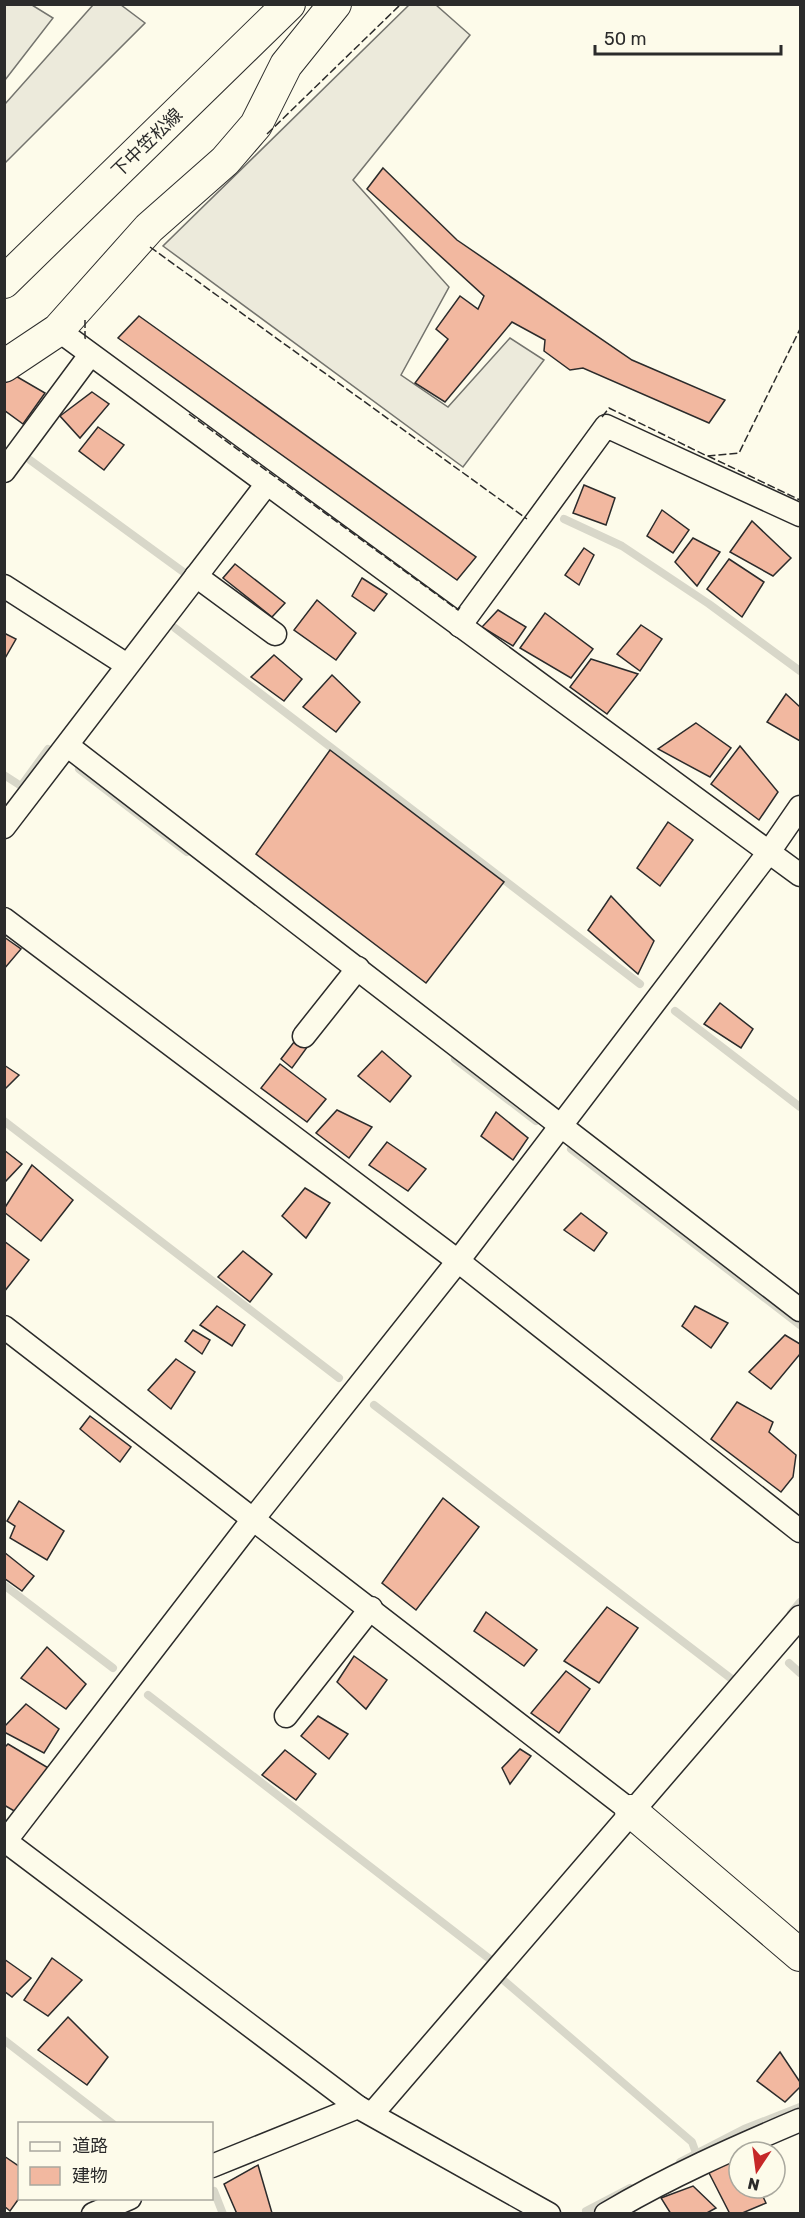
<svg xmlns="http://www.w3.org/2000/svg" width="805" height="2218" font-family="Rubik,'Noto Sans JP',sans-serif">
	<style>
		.parking { fill: #eceadb; stroke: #74746e; stroke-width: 1.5 }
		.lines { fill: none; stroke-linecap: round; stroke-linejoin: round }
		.stream { stroke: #d8d7c9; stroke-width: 8 }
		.building { fill: #f2b8a0; stroke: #2b2b2b; stroke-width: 1.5 }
		.street-casing { stroke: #2b2b2b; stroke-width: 25 }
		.secondary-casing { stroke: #2b2b2b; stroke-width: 34 }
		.street { stroke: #fdfbea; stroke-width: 22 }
		.secondary { stroke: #fdfbea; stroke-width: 32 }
		.fence { stroke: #2b2b2b; stroke-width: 1.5; stroke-dasharray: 8 3; stroke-linecap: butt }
		.labels { text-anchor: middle; stroke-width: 4.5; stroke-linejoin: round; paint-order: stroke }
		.street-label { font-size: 18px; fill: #2b2b2b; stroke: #fdfbea }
	</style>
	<rect width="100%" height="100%" fill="#fdfbea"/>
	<g class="parking">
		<polygon points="5,4 32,5 53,18 5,80"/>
		<polygon points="93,5 121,5 145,23 5,163 5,104"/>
		<polygon points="409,5 436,5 470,35 353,180 449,287 401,375 448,407 510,338 544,360 463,467 163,246"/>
	</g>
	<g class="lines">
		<g class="stream">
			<polyline points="30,460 182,571"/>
			<polyline points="564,519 622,546 709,604 800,671"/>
			<polyline points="175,628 640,984"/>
			<polyline points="79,769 187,852"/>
			<polyline points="4,775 21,786 48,749"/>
			<polyline points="675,1011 800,1107"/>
			<polyline points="455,1059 536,1121"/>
			<polyline points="4,1121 339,1378"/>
			<polyline points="571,1149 800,1325"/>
			<polyline points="374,1405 733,1680"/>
			<polyline points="4,1585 113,1668"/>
			<polyline points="791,1613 800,1602"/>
			<polyline points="789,1663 800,1673"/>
			<polyline points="148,1695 491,1960"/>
			<polyline points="501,1978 692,2142 696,2153"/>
			<polyline points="4,2040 113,2124"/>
			<polyline points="680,2162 744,2129 800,2107"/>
			<polyline points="214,2191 223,2214"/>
			<polyline points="586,2211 630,2188"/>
		</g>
	</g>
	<g class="building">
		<polygon points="383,168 457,240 632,360 725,400 709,423 583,368 570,370 544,351 545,340 512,322 445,402 415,383 448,339 436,329 460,296 478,309 484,296 367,189"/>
		<polygon points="139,316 476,557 457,580 118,338"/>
		<polygon points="14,375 45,393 23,424 4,410 4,384"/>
		<polygon points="92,392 109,404 80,438 60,416"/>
		<polygon points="98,427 124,445 104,470 79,451"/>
		<polygon points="584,485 615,498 606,525 573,513"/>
		<polygon points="662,510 689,530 673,553 647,536"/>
		<polygon points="752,521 791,558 773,576 730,552"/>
		<polygon points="693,538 720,552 697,586 675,562"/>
		<polygon points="584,548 594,555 579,585 565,575"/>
		<polygon points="729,559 764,582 742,617 707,589"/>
		<polygon points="235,564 285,603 272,617 223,578"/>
		<polygon points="362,578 387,594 374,611 352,596"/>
		<polygon points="317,600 356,633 336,660 294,630"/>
		<polygon points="498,610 526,627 513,646 482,627"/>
		<polygon points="545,613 593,649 571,678 520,648"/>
		<polygon points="641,625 662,639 640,671 617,654"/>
		<polygon points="4,633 16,639 4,660"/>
		<polygon points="274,655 302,679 284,701 251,677"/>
		<polygon points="591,659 638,674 607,714 570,687"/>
		<polygon points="332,675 360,702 336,732 303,707"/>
		<polygon points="786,694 800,707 800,741 767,722"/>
		<polygon points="696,723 731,748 710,777 658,749"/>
		<polygon points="740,746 778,792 759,820 711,784"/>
		<polygon points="330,750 504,882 426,983 256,854"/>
		<polygon points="668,822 693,840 660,886 637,868"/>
		<polygon points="611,896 654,941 638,974 588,930"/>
		<polygon points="4,937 21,949 4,969"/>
		<polygon points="720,1003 753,1029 741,1048 704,1024"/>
		<polygon points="294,1042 308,1046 292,1068 281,1059"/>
		<polygon points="382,1051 411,1076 390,1102 358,1076"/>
		<polygon points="280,1064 326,1099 307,1122 261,1088"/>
		<polygon points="4,1065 19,1075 4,1090"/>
		<polygon points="337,1110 372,1127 349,1158 316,1133"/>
		<polygon points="496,1112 528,1138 513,1160 481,1136"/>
		<polygon points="387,1142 426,1169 408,1191 369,1165"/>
		<polygon points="4,1150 22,1164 4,1183"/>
		<polygon points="32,1165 73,1200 41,1241 4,1212 4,1209"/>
		<polygon points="305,1188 330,1203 306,1238 282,1216"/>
		<polygon points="581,1213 607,1233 594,1251 564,1230"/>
		<polygon points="4,1241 29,1260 4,1292"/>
		<polygon points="243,1251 272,1274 250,1302 218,1277"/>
		<polygon points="217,1306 245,1325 232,1346 200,1325"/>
		<polygon points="695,1306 728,1323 711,1348 682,1326"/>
		<polygon points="193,1330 210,1340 202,1354 185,1341"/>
		<polygon points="785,1335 800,1344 800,1354 771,1389 749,1372"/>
		<polygon points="176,1359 195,1372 171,1409 148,1390"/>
		<polygon points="737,1402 773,1422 769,1432 796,1455 793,1477 781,1492 711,1439"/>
		<polygon points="90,1416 131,1447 120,1462 80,1429"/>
		<polygon points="443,1498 479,1527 416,1610 382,1583"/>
		<polygon points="19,1501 64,1531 47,1560 10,1538 15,1526 7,1521"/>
		<polygon points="4,1552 34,1576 22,1591 4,1578"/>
		<polygon points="607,1607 638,1628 599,1683 564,1661"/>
		<polygon points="486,1612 537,1650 524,1666 474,1631"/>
		<polygon points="47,1647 86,1684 66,1709 21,1678"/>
		<polygon points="354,1656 387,1680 366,1709 337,1682"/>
		<polygon points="566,1671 590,1689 559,1733 531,1713"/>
		<polygon points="26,1704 59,1729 44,1753 4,1732 4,1727"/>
		<polygon points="318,1716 348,1734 329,1759 301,1736"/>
		<polygon points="8,1744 50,1769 16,1812 4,1805 4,1748"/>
		<polygon points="520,1749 531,1756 510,1784 502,1768"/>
		<polygon points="285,1750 316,1774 296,1800 262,1775"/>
		<polygon points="52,1958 82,1980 48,2016 24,2000"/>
		<polygon points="4,1959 31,1978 12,1997 4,1991"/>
		<polygon points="68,2017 108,2057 87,2085 38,2050"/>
		<polygon points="780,2052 800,2082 800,2087 785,2102 757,2081"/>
		<polygon points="4,2156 20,2167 20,2197 10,2211 4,2206"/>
		<polygon points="739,2159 739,2188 759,2188 766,2203 740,2214 730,2214 708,2171"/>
		<polygon points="258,2165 272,2213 237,2214 224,2184"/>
		<polygon points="693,2186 716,2208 705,2214 671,2214 661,2198"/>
	</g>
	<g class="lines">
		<g class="street-casing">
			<g id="street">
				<polyline points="58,330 800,875"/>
				<polyline points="4,471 90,355"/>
				<polyline points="196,576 275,634"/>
				<polyline points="4,586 127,665"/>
				<polyline points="460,626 606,426 800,515"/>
				<polyline points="68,746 800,1310"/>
				<polyline points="4,827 266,485"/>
				<polyline points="4,919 458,1261 800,1531"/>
				<polyline points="304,1036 358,968"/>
				<polyline points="4,1327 631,1811"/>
				<polyline points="286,1716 371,1608"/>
				<polyline points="4,1840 358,2107 549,2214"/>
				<polyline points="4,1843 254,1518 458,1261 769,852 800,807"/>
				<polyline points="372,2114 800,1617"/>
				<polyline points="212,2166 358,2107"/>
				<polyline points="93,2214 130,2198"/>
				<path d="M606 2214C668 2177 734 2148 800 2120"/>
			</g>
		</g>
		<g class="secondary-casing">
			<g id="secondary">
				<polyline points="4,282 289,4"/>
				<polyline points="4,366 58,330 149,228 225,161 256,125 286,65 335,4"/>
				<polyline points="631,1811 800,1955"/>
			</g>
		</g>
		<use href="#street" class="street"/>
		<use href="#secondary" class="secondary"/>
		<g class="fence">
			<polyline points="267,134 401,4"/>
			<polyline points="150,247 527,519"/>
			<polyline points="85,320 85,338 87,340"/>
			<polyline points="189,414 458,610 460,607"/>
			<polyline points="602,417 609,408 707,456 739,453 800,329"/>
			<polyline points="708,456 800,500"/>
		</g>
	</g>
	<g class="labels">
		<g class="street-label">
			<text transform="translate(147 143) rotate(-44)" y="6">下中笠松線</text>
		</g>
	</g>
	<rect width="805" height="2218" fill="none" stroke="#2b2b2b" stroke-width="12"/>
	<rect x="18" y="2122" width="195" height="78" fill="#fdfbea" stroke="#a9a89e" stroke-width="1.5"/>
	<rect x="30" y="2142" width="30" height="9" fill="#fdfbea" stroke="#a9a89e" stroke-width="1.5"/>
	<text x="72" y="2152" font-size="18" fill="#2b2b2b">道路</text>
	<rect x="30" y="2167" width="30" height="18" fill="#f2b8a0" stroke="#a9a89e" stroke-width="1.5"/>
	<text x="72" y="2182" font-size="18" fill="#2b2b2b">建物</text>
	<g transform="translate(757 2170) rotate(193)"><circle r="28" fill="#fdfbea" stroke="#a9a89e" stroke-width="1.5"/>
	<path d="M0-4.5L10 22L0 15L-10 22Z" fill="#c62828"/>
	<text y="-9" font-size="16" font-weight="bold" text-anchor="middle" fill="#2b2b2b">N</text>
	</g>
	<path d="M595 45v9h186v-9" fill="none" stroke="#2b2b2b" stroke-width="3"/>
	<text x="604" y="45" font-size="18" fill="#2b2b2b" stroke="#fdfbea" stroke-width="4.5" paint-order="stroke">50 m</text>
</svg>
